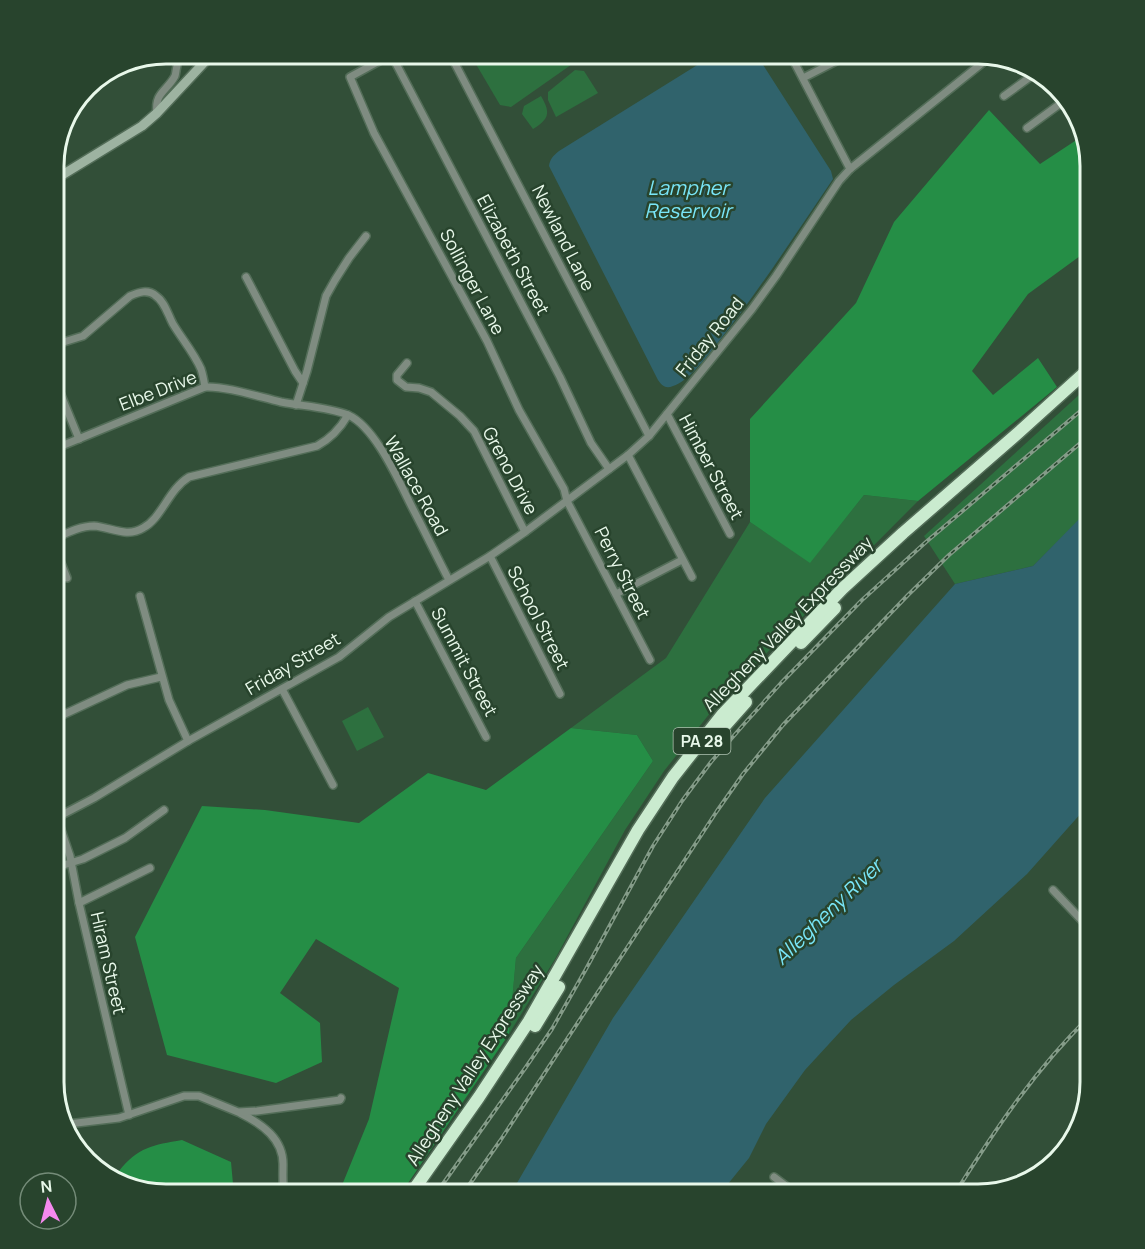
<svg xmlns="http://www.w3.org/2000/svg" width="1145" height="1249" font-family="Manrope,sans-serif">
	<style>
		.green { fill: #2d703f }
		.forest { fill: #258e46 }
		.water { fill: #30636c }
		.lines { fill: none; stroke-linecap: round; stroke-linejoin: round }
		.street-casing { stroke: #536d58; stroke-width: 10 }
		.secondary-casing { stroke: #536d58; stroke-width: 12 }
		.highway-casing { stroke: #536d58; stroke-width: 15 }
		.street { stroke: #7f8c81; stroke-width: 7 }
		.secondary { stroke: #9db3a1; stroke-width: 9 }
		.highway { stroke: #caebcf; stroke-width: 12 }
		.rail-casing { stroke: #859c89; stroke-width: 4 }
		.rail { stroke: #28442d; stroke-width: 1.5; stroke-dasharray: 4.5; stroke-linecap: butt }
		.labels { text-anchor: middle; stroke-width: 5; stroke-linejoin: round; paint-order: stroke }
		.shield { fill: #28442d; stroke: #aec2b1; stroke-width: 1.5 }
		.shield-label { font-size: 16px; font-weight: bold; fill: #e8f8ea }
		.street-label { font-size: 18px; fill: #e8f8ea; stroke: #28442d }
		.water-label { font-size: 20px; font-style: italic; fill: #79e6f8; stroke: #28442d }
		.rim { fill: none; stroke: #e8f8ea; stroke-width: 3 }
	</style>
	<rect width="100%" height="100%" fill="#324f38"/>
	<g class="green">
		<polygon points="470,54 574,54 578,60 511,107 500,105"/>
		<polygon points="575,70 584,71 598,93 556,117 548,100 548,92"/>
		<path d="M541 96C551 113 549 119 533 129L522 114 524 106Z"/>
		<polygon points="1091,384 1091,506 1087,512 1033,566 955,584 924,536"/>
		<polygon points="864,495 918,501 722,698 664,771 625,830 555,959 509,1034 516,958 653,761 637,735 571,728 666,658 750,522 810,562"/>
		<polygon points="368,707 384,737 357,751 342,721"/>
	</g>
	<g class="forest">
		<polygon points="989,110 1040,164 1081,137 1091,166 1091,248 1028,294 972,371 993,395 1038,358 1057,387 918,501 864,495 810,563 750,522 750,419 856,303 894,222"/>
		<polygon points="571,728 637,735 653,761 516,958 509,1034 400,1195 338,1195 369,1119 399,988 316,939 280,993 320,1023 322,1062 276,1083 167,1055 135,937 202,806 265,810 359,823 428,773 486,790"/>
		<path d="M182 1140 231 1162 234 1195H166L120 1184 119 1171C138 1147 153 1145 182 1140Z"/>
	</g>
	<g class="water">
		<path d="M715 54H756L831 171 833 179C795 235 758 292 716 345 706 357 688 382 673 386 666 389 662 386 658 380L549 166C550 159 553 156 559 151Z"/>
		<polygon points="1091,506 1091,802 1027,874 954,941 894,985 851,1020 805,1070 766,1124 749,1158 719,1195 510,1195 613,1018 765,798 955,584 1033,566 1086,512"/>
	</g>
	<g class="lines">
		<g class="street-casing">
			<g id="street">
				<polyline points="391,54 560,377 591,443 609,469"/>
				<polyline points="392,54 350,77 374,133 487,341 519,410 564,489 567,501 650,660"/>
				<polyline points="450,54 649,436"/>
				<polyline points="790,54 850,169"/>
				<polyline points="803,78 850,54"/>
				<polyline points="1004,96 1037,72"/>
				<path d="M157 113C154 93 167 91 175 76 176 73 176 69 177 66"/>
				<polyline points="1027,128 1068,98"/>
				<polyline points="246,277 295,371 303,383"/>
				<path d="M54 345 83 336 130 296C139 292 148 289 156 296 165 302 168 315 173 324 182 339 194 353 201 369 203 375 204 381 205 387"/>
				<polyline points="407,363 397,375 397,380 406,387 419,388 431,392 460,416 474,431 525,532"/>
				<polyline points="54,378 79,439"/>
				<polyline points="296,405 307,371 326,296 335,280 349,258 366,236"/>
				<polyline points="667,414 730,534"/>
				<path d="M54 449 205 387C226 386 259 397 281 402 301 406 329 407 348 415 376 427 400 484 414 511 426 534 437 557 449 580"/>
				<polyline points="628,455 692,577"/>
				<path d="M54 539C67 533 80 526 94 526 110 527 127 538 143 528 162 518 168 490 189 477L317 446C330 439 341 427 348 415"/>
				<polyline points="54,546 67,578"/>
				<polyline points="490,556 560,694"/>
				<polyline points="616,594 682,560"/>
				<polyline points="140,596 169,700 188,741"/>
				<polyline points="415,601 486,737"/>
				<polyline points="282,689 333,785"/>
				<polyline points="54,719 127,685 161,677"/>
				<polyline points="57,818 70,856 79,903 129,1115"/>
				<polyline points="54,819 94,798 188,741 339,657 389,617 490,556 525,532 628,455 649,436 752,309 776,276 839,181 850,169 991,56"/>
				<polyline points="54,868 83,859 125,838 164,810"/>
				<polyline points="1053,890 1091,930"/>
				<polyline points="79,903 150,868"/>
				<path d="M240 1113C262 1124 284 1139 283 1166 283 1177 282 1185 285 1195"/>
				<polyline points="68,1124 119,1118 184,1096 199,1096 238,1112 257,1111 340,1100 341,1098"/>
				<polyline points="774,1177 798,1195"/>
			</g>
		</g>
		<g class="secondary-casing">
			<polyline id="secondary" points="54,180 142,126 157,113 212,54"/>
		</g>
		<g class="highway-casing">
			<g id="highway">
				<polyline points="801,643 835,608"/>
				<polyline points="714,738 746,702"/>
				<polyline points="535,1026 559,987"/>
				<polyline points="410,1195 479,1097 529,1021 638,830 673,777 722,715 842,589 903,533 1018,433 1091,367"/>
			</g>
		</g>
		<use href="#street" class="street"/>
		<use href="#secondary" class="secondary"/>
		<use href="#highway" class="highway"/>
		<g class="rail-casing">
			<g id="rail">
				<polyline points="435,1195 526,1067 552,1029 586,969 653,846 682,801 711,762 745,723 781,683 862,600 926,542 1091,402"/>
				<polyline points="462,1195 500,1141 717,811 743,774 783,725 908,595 949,555 1091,434"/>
				<path d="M954 1195C994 1131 1036 1068 1091 1015"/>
			</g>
		</g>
		<use href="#rail" class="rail"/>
	</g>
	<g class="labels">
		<rect class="shield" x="673.5" y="728" width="57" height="26" rx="4.5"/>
		<g class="shield-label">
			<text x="702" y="747">PA 28</text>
		</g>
		<g class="street-label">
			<text transform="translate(563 238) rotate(63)" y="6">Newland Lane</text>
			<text transform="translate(513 255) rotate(62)" y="6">Elizabeth Street</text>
			<text transform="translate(472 282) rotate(62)" y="6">Sollinger Lane</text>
			<text transform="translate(710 337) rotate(-51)" y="6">Friday Road</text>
			<text transform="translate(158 391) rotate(-21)" y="6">Elbe Drive</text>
			<text transform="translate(711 467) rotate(62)" y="6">Himber Street</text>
			<text transform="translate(510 471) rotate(62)" y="6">Greno Drive</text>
			<text transform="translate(416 486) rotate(61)" y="6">Wallace Road</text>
			<text transform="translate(622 573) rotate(63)" y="6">Perry Street</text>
			<text transform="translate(538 618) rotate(63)" y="6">School Street</text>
			<text transform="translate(788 624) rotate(-46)" y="6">Allegheny Valley Expressway</text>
			<text transform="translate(464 662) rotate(62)" y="6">Summit Street</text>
			<text transform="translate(293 664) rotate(-30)" y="6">Friday Street</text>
			<text transform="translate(108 963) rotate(77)" y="6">Hiram Street</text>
			<text transform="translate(475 1065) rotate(-57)" y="6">Allegheny Valley Expressway</text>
		</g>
		<g class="water-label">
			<text x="688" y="195">Lampher<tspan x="688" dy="23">Reservoir</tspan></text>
			<text transform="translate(828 912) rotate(-44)" y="7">Allegheny River</text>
		</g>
	</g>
	<path d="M0 0H1145V1249H0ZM166 64H978A102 102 0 0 1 1080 166V1082A102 102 0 0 1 978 1184H166A102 102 0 0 1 64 1082V166A102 102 0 0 1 166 64Z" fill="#28442d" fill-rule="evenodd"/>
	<path class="rim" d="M166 64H978A102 102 0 0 1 1080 166V1082A102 102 0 0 1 978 1184H166A102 102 0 0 1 64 1082V166A102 102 0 0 1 166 64Z"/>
	<g transform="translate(48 1201) rotate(354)"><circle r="28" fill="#28442d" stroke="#758c79" stroke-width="1.5"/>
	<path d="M0-4.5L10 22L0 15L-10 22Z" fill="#f589ee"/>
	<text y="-9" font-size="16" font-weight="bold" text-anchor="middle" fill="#e8f8ea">N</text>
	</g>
</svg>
